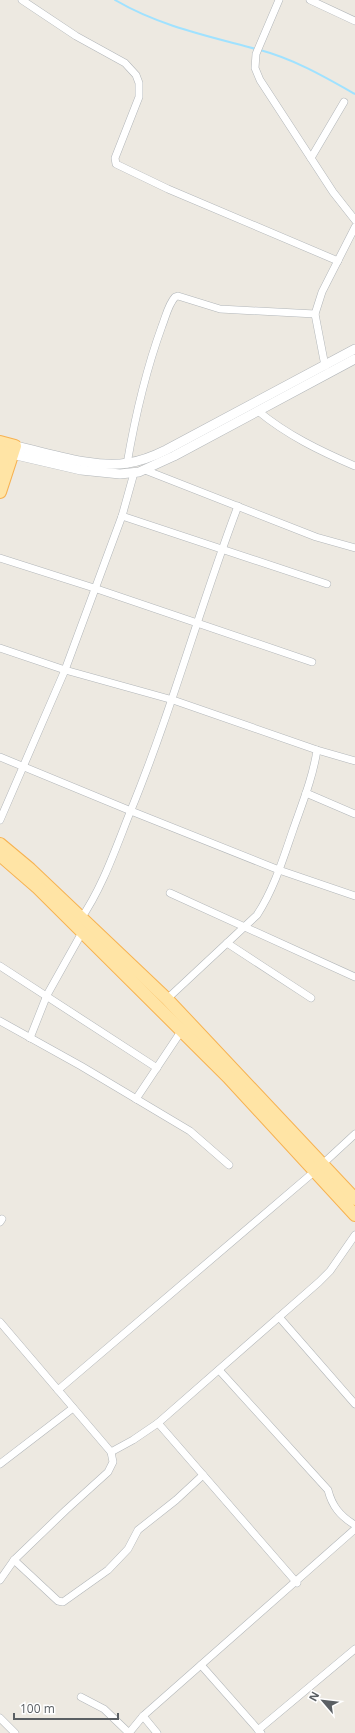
<svg xmlns="http://www.w3.org/2000/svg" width="355" height="1733" font-family="'Open Sans',sans-serif">
	<style>
		.lines { fill: none; stroke-linecap: round; stroke-linejoin: round }
		.stream { stroke: #a0e2ff; stroke-width: 2 }
		.minor-casing { stroke: #b2b6b9; stroke-width: 8 }
		.tertiary-casing { stroke: #b2b6b9; stroke-width: 10 }
		.primary-casing { stroke: #f7b251; stroke-width: 14 }
		.minor { stroke: #fff; stroke-width: 7 }
		.tertiary { stroke: #fff; stroke-width: 9 }
		.primary { stroke: #ffe4a5; stroke-width: 12 }
	</style>
	<rect width="100%" height="100%" fill="#ede9e1"/>
	<g class="lines">
		<g class="stream">
			<path d="M115 0C159 26 208 36 256 49"/>
			<path d="M260 50C294 59 325 77 355 94"/>
		</g>
		<g class="minor-casing">
			<g id="minor">
				<polyline points="22,0 76,36 125,63 136,75 139,83 139,97 115,158 116,164 168,189 338,261"/>
				<polyline points="279,0 256,54 255,68 260,80 333,192 355,220"/>
				<polyline points="310,0 355,21"/>
				<polyline points="311,158 344,102"/>
				<polyline points="325,366 315,314 322,292 355,227"/>
				<path d="M258 411C287 435 320 451 355 466"/>
				<path d="M127 464C135 417 146 370 162 326 166 316 168 305 175 297L178 296 220 309 315 314"/>
				<polyline points="145,470 316,537 355,548"/>
				<polyline points="122,516 327,584"/>
				<polyline points="0,558 94,588 312,662"/>
				<path d="M0 648 65 670 173 700 317 750C313 777 302 804 293 830 283 859 274 889 257 915L167 999"/>
				<polyline points="317,750 355,761"/>
				<polyline points="0,757 131,811 279,870 355,896"/>
				<polyline points="306,793 355,814"/>
				<polyline points="0,820 65,670 122,516 134,473"/>
				<polyline points="170,893 355,977"/>
				<path d="M80 920C103 887 116 847 131 810 172 710 200 606 238 506"/>
				<polyline points="227,943 311,998"/>
				<polyline points="0,966 157,1068"/>
				<polyline points="0,1021 81,1066 190,1131 229,1165"/>
				<polyline points="30,1038 47,995 84,929"/>
				<polyline points="136,1099 182,1030"/>
				<polyline points="0,1222 2,1219"/>
				<polyline points="279,1317 355,1404"/>
				<polyline points="0,1322 111,1452 133,1440 158,1423 297,1583"/>
				<path d="M219 1370 328 1490C332 1506 340 1516 355 1525"/>
				<polyline points="58,1390 315,1171 355,1134"/>
				<polyline points="158,1423 319,1282 330,1271 355,1235"/>
				<polyline points="0,1464 73,1408"/>
				<polyline points="14,1560 58,1601 63,1602 108,1570 128,1549 138,1530 176,1500 203,1475"/>
				<polyline points="0,1580 14,1560 66,1510 108,1472 113,1462 111,1452"/>
				<polyline points="201,1665 261,1733"/>
				<polyline points="81,1697 104,1709 129,1733"/>
				<polyline points="143,1716 157,1733"/>
				<polyline points="0,1718 15,1733"/>
				<polyline points="258,1730 355,1649"/>
				<polyline points="129,1733 143,1716 355,1529"/>
			</g>
		</g>
		<g class="tertiary-casing">
			<g id="tertiary">
				<path d="M15 446C49 453 94 469 128 463 141 461 154 456 166 450L355 349"/>
				<polyline points="12,454 81,470 120,474 139,472 174,456 355,359"/>
			</g>
		</g>
		<g class="primary-casing">
			<g id="primary">
				<polyline points="0,442 15,446 0,492"/>
				<polyline points="5,475 0,451 12,454"/>
				<polyline points="0,844 30,869 167,999 355,1199"/>
				<polyline points="0,855 38,888 228,1077 355,1215"/>
			</g>
		</g>
		<use href="#minor" class="minor"/>
		<use href="#tertiary" class="tertiary"/>
		<use href="#primary" class="primary"/>
	</g>
	<g transform="translate(323 1701) rotate(298)" stroke="#ffffff" stroke-width="3" paint-order="stroke">
	<path d="M0-3L7 15L0 10L-7 15Z" fill="#5a5f63"/>
	<text y="-6" font-size="11" font-weight="bold" text-anchor="middle" fill="#5a5f63">N</text>
	</g>
	<path d="M14 1713v6h104v-6" fill="none" stroke="#5a5f63" stroke-width="2"/>
	<text x="20" y="1713" font-size="12" fill="#5a5f63" stroke="#ffffff" stroke-width="3" paint-order="stroke">100 m</text>
</svg>
